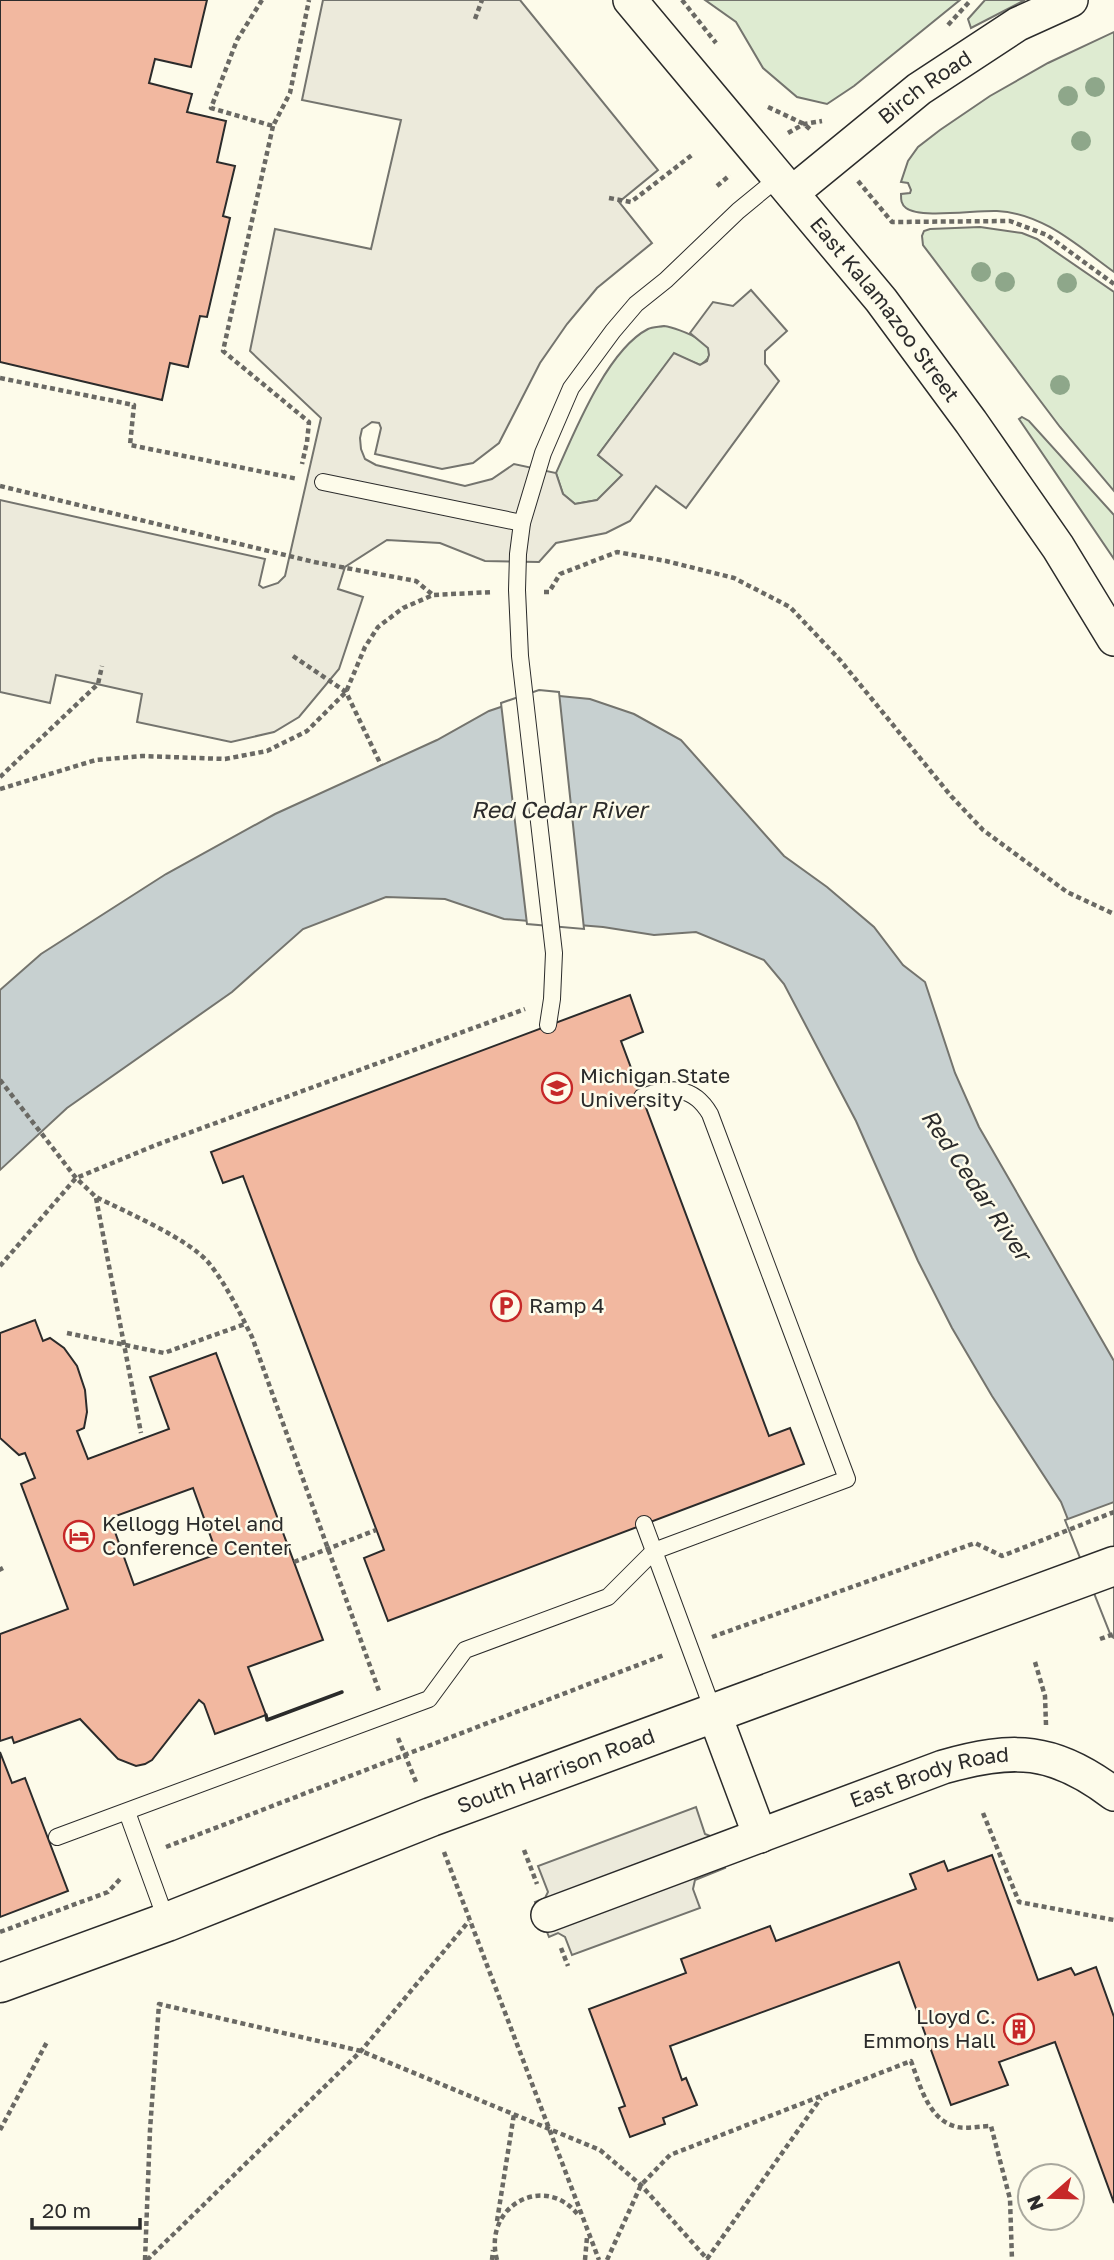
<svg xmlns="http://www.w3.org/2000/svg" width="1114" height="2260" font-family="'Golos Text',sans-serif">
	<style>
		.green { fill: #deebd1; stroke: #74746e; stroke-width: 2 }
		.parking { fill: #eceadb; stroke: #74746e; stroke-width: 2 }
		.water { fill: #c7d0d0; stroke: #74746e; stroke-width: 2 }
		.pier { fill: #fdfbea; stroke: #74746e; stroke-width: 2 }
		.building { fill: #f2b8a0; stroke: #2b2b2b; stroke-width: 2; fill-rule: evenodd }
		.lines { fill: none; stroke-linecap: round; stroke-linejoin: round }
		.service-casing { stroke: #2b2b2b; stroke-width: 18 }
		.minor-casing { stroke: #2b2b2b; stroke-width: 36 }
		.tertiary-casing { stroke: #2b2b2b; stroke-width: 41 }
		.path { stroke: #6a6964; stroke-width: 4.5; stroke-dasharray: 5 3.5; stroke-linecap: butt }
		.service { stroke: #fdfbea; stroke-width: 16 }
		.minor { stroke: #fdfbea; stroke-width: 33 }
		.tertiary { stroke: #fdfbea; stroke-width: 38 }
		.path-bridge { stroke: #6a6964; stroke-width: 4.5; stroke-dasharray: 5 3.5; stroke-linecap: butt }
		.wall { stroke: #2b2b2b; stroke-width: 3.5 }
		.tree { fill: #8ea78a }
		.labels { text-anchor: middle; stroke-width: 5; stroke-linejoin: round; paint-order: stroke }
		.street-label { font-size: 21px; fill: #2b2b2b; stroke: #fdfbea }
		.poi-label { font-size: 21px; fill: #2b2b2b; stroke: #fdfbea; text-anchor: start }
		.water-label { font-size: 23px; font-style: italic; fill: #2b2b2b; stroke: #fdfbea }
	</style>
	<rect width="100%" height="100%" fill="#fdfbea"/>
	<g class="green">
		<polygon points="705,0 960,0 854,86 827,104 797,97 763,68 736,22"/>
		<polygon points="985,0 1025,0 971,28 968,19"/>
		<path d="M1114 32V272C1078 246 1043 213 997 211 976 210 920 219 906 208 901 204 901 200 901 194L910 193 911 190 908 183 901 182 908 161 918 147 940 130 990 96 1048 63Z"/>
		<polygon points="980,227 1022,233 1037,239 1114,292 1114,491 1060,427 923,245 922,236 924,231 930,229"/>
		<path d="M664 326C678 328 731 347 700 365L674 354 598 455 623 475 598 500 575 504 563 494 556 473C574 433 607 350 648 329 652 327 659 327 664 326Z"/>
		<polygon points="1022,417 1029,421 1114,515 1114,559 1019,419"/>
	</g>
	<g class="parking">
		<polygon points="323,0 520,0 658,170 619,202 652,243 597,288 567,324 540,363 499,443 473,463 442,469 375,454 381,428 379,423 372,422 362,429 360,438 361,449 365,459 376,465 465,486 492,479 514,464 556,473 563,494 575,504 597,500 622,475 598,455 674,353 700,365 707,361 709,355 708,348 690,333 713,302 733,306 751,290 787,331 765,351 765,364 779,381 686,508 656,486 630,521 606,533 556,543 539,562 485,561 440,543 387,540 345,567 338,589 363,597 339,669 299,717 274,732 231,742 137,722 142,694 56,675 50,703 0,692 0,500 265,559 259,585 263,588 278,583 285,576 321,418 250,351 275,229 371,249 401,120 302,100"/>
		<polygon points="696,1807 705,1834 713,1837 725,1868 695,1880 693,1889 700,1908 572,1955 565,1937 558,1933 549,1937 535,1902 545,1898 548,1892 538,1866"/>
	</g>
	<polygon class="water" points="539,694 590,699 634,714 681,740 784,856 827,887 874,927 903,965 925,982 955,1073 979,1127 1114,1361 1114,1635 1061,1502 992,1396 952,1328 918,1261 856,1121 784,984 764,960 696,932 654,935 603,927 504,919 445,899 386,897 303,929 232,992 67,1108 0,1170 0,990 41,954 166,874 275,814 437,740 489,711"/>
	<g class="pier">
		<polygon points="539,690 559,692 584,929 527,924 501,703"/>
		<polygon points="1114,1502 1114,1638 1111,1636 1065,1520"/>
	</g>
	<g class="building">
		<polygon points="0,0 207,0 191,67 155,59 149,83 192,94 187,112 226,121 217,162 235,166 223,216 230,218 207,317 200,316 188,367 170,363 162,400 0,362"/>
		<polygon points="630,995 643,1032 621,1041 769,1436 790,1428 804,1464 388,1621 364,1558 384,1550 243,1176 223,1183 211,1152"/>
		<path d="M35 1320 43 1341 50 1338 64 1348 77 1366 85 1390 87 1412 84 1428 77 1431 88 1459 169 1429 150 1377 216 1353 323 1640 248 1667 266 1715 215 1734 204 1704 199 1700 152 1760 145 1764 136 1766 118 1759 80 1719 14 1743 12 1737 0 1741V1634L68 1609 21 1484 35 1478 25 1453 19 1455 0 1438V1333ZM193 1488 217 1554 134 1585 110 1518Z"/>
		<polygon points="0,1752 12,1783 25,1778 68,1891 0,1917"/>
		<polygon points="992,1855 1038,1980 1071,1968 1075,1975 1096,1967 1114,2017 1114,2203 1055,2042 999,2062 1008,2085 951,2105 899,1962 670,2046 682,2080 686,2078 697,2105 663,2118 665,2124 630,2137 619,2108 625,2106 589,2009 686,1973 681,1959 770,1926 776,1941 916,1889 910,1874 944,1861 948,1871"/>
	</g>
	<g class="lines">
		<g class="service-casing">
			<g id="service">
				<polyline points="323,482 522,523"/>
				<polyline points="548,1025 552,999 554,953 520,656 517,590 518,554 522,523 543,453 571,388 613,331 636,304 666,280 738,211 778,178"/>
				<polyline points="644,1524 714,1713"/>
				<polyline points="127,1812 167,1922"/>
				<path d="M57 1837 429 1699 465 1650 608 1597 654 1551 847 1479 710 1114C693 1085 670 1087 642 1097"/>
			</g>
		</g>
		<g class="minor-casing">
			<g id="minor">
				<path id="s1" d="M630 0 881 300 971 422 1058 547 1114 639"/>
				<path id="s2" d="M792 193 919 89 1018 24 1071 0"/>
				<polyline points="714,1713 760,1836"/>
				<path id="s3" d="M548 1915 943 1767C1013 1747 1054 1748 1114 1794"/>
			</g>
		</g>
		<g class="tertiary-casing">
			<g id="tertiary">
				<path id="s4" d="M0 1983 167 1922 431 1817 1114 1566"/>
			</g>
		</g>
		<g class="path">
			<polyline points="262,0 237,40 211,108 273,126 290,93 309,0"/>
			<polyline points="682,0 716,43"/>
			<polyline points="475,19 482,0"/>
			<polyline points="948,25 971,0"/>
			<polyline points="768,107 804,124 812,131"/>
			<polyline points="273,126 223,351 309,422 307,442 302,464"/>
			<polyline points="788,133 804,124 822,121"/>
			<polyline points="858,181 892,222 1010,221 1047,235 1114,284"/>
			<polyline points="717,186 730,175"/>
			<polyline points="609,198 631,202 692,155"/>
			<polyline points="0,378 134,405 130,445 298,479"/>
			<polyline points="0,486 314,562 416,581 433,595"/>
			<polyline points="544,592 549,592 560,574 617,552 666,561 734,578 790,607 840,660 951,796 983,830 1067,892 1114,914"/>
			<polyline points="293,656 346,692 381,765"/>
			<polyline points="0,777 98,684 102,666"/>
			<polyline points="0,789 96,760 142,756 225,759 267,751 307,731 346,692 365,647 378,627 403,608 433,595 493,592"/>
			<path d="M0 1080 76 1178 96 1197C126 1212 187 1238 208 1262 226 1284 239 1311 252 1337L379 1691"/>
			<polyline points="96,1198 141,1433"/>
			<polyline points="0,1266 76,1178 156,1145 525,1009"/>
			<polyline points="67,1333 164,1353 245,1324"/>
			<polyline points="0,1567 2,1571"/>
			<polyline points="712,1637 975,1543 1002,1556 1114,1512"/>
			<polyline points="1100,1639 1114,1634"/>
			<polyline points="1035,1662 1045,1696 1046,1725"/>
			<polyline points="398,1738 416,1782"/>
			<polyline points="983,1813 1019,1902 1114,1920"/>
			<polyline points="166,1847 664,1655"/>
			<polyline points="524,1850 537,1884"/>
			<polyline points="444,1852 599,2260"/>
			<polyline points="0,1932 108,1892 122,1877"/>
			<polyline points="561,1948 568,1966"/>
			<polyline points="0,2130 48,2040"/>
			<polyline points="497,2221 514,2114"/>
			<polyline points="707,2259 821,2098"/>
			<polyline points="145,2260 150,2130 159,2004 361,2051 600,2150 641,2185 708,2260"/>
			<polyline points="147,2260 361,2051 469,1921"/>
			<polyline points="492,2260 493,2250"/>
			<path d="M497 2260C482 2205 546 2172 579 2216"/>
			<polyline points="585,2260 587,2237"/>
			<path d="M607 2260 641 2185 670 2155 911 2061C920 2085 928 2120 957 2127 967 2129 981 2126 991 2126L1010 2199 1012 2260"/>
		</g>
		<use href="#service" class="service"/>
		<use href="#minor" class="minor"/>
		<use href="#tertiary" class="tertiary"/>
		<polyline class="path-bridge" points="294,1562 376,1530"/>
		<polyline class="wall" points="266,1715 267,1720 342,1692"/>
	</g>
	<g class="tree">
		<circle cx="1095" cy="87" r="10"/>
		<circle cx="1068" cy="96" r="10"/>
		<circle cx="1081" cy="141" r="10"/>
		<circle cx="981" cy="272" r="10"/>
		<circle cx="1005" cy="282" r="10"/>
		<circle cx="1067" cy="283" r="10"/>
		<circle cx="1060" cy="385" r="10"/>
	</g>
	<defs>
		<g id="university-ring" transform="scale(1.575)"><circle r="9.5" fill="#fdfbea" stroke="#c62828" stroke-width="1.5"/><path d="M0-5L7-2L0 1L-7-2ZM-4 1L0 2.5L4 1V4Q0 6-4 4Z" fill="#c62828"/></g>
		<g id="parking-ring" transform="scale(1.575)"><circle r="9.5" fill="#fdfbea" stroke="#c62828" stroke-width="1.5"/><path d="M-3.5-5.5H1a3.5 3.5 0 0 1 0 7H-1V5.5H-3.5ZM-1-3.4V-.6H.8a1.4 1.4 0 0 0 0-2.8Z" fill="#c62828"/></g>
		<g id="hotel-ring" transform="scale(1.575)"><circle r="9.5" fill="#fdfbea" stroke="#c62828" stroke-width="1.5"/><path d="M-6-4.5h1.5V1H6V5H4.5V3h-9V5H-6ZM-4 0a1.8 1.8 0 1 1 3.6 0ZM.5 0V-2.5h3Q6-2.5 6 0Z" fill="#c62828"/></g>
		<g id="building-ring" transform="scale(1.575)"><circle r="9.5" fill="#fdfbea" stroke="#c62828" stroke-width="1.5"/><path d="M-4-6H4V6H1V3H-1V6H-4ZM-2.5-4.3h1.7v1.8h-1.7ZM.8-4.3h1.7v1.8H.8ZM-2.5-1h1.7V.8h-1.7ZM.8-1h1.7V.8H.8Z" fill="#c62828"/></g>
	</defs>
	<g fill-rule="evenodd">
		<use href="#university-ring" x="557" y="1088"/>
		<use href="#parking-ring" x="506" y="1306"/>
		<use href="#hotel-ring" x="79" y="1536"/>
		<use href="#building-ring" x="1019" y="2029"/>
	</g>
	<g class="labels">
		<g class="street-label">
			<text dy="7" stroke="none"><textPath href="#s2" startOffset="170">Birch Road</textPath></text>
			<text dy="7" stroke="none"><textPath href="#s1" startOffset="401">East Kalamazoo Street</textPath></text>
			<text dy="7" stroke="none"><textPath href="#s4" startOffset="595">South Harrison Road</textPath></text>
			<text dy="7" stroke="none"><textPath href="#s3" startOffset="406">East Brody Road</textPath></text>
		</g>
		<g class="poi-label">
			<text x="580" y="1083">Michigan State<tspan x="580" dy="24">University</tspan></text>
			<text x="529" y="1313">Ramp 4</text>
			<text x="102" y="1531">Kellogg Hotel and<tspan x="102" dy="24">Conference Center</tspan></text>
			<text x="996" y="2024" text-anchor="end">Lloyd C.<tspan x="996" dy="24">Emmons Hall</tspan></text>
		</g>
		<g class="water-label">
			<text x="559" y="818">Red Cedar River</text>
			<text transform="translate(976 1185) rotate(56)" y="8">Red Cedar River</text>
		</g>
	</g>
	<g transform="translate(1051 2197) rotate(250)"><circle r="33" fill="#fdfbea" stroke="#a9a89e" stroke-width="2"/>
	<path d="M0-5L12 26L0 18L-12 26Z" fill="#c62828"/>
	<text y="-10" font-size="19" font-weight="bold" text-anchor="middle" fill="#2b2b2b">N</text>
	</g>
	<path d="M32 2218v10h108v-10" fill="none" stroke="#2b2b2b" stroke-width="3.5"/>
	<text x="42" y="2218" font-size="21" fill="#2b2b2b" stroke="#fdfbea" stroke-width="5" paint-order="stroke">20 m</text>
</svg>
